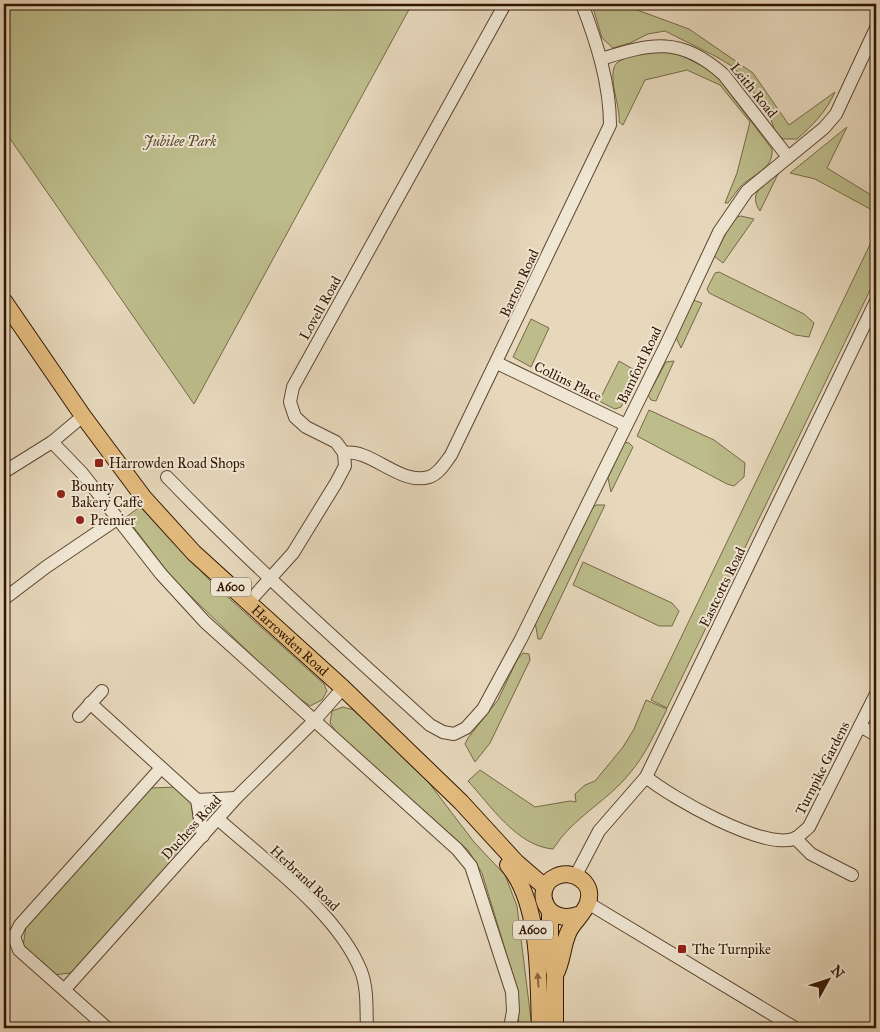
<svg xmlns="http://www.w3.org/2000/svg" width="880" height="1032" font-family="'IM FELL Great Primer',serif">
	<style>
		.green { fill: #bdbc8b; stroke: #776846 }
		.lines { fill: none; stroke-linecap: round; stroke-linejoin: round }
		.minor-casing { stroke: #5e462f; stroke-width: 14 }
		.major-casing { stroke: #311500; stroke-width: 18 }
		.minor { stroke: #efe6d3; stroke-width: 12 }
		.major { stroke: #e4bc7e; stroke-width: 16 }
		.oneway { fill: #8a683f }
		.poi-dot { fill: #8f2418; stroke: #efe6d3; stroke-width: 2 }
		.labels { text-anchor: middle; stroke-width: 4; stroke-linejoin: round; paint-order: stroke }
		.shield { fill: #efe6d3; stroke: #6a543f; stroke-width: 1 }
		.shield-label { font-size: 12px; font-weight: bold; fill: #311500 }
		.street-label { font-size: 14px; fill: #311500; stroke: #efe6d3 }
		.park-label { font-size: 14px; font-style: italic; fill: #5b472a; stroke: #efe6d3 }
		.poi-label { font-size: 14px; fill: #311500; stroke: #efe6d3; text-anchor: start }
	</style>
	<rect width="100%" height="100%" fill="#e7d8bc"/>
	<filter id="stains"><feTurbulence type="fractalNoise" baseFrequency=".004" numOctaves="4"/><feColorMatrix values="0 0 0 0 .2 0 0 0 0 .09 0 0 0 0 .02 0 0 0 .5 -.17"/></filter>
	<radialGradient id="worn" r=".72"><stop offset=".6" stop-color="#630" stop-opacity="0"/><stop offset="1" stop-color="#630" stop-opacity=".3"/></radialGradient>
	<g class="green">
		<polygon points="4,4 412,4 194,404 4,130"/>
		<path d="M592 4H621L689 29 753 73 789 125 835 92C826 112 813 125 797 139H783L775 131 769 114 744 79 732 66 715 56 665 31 648 34 630 43 613 48 602 38Z"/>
		<path d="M656 50H670L713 71 772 149C774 169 753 174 740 187 736 192 732 198 728 203H725L737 173 750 122 720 85 687 70 645 80 623 125 619 122C621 106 605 72 618 62 628 55 644 53 656 50Z"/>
		<polygon points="847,127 827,168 876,198 872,210 815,179 790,173"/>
		<path d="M779 172 760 211C747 193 765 182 779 172Z"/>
		<polygon points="741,216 754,219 723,263 714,256 734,218"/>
		<polygon points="876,232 876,278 667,708 651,700"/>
		<polygon points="719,272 804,314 814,323 809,337 795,335 709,293 707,289 715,273"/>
		<polygon points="693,300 702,303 681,348 676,337"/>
		<polygon points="531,319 549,328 531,367 513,357"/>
		<polygon points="619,361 638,372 621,407 615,409 599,401"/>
		<polygon points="674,361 656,401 651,400 648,395 666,362"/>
		<polygon points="649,410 714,440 745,463 744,477 734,486 727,484 637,436"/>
		<polygon points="624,442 629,443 633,447 611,492 608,478"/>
		<polygon points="596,505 605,505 541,639 538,639 535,622 589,511"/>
		<polygon points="141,506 212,583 324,684 327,691 322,700 310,706 289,691 173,579 126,517"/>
		<polygon points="583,562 672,603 679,611 672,626 659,626 573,585"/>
		<polygon points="523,653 529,654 530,660 490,743 475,762 465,744 468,738 498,700 517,660"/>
		<path d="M646 700 667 709C656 731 646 754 630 773 608 801 572 818 553 849 517 846 491 806 468 781L480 770 535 807 570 801 576 802 575 794 585 785 595 781 623 747 634 729Z"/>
		<polygon points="343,707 354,710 420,771 474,842 505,875 517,906 532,1028 519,1028 517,989 482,873 468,850 337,733 330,723 332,711"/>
		<polygon points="176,787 191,801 195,836 71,973 53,975 23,947 26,926 150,788"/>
	</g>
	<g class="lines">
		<g class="minor-casing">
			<g id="minor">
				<path d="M601 59C652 43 681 36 724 75L788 157"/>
				<polyline points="497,363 626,425"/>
				<polyline points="52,442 82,473 161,574 205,622 457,849 471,866 512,992 513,1011 510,1028"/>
				<path d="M344 453C371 448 400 486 429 477 439 474 445 463 451 455L610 125C610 84 597 43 582 4"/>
				<polyline points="4,472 52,442 83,416"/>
				<path d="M167 477C251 564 341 644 430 725L443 732 454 734 466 728 483 709 521 639 665 347 719 232 747 191 824 128 836 114 876 28"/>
				<polyline points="4,599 46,567 117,519"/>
				<polyline points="248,603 293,553 336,483 345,466 344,453 336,442 306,427 295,417 290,402 293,387 505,4"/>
				<polyline points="90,703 197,800 203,836"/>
				<polyline points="79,716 102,691"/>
				<polyline points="860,726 876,735"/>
				<path d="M646 777C672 798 761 849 794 839 799 837 804 831 809 827L876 694"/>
				<polyline points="197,800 236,798"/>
				<path d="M218 819C265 861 338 913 361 971 368 989 366 1010 367 1028"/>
				<polyline points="795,838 811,854 852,875"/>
				<polyline points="576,875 599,831 646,777 876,301"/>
				<polyline points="588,903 795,1028"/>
				<polyline points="65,989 236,798 314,721 343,688"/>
				<polyline points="107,1028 19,950 14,937 20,925 161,768"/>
			</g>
		</g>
		<g class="major-casing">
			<g id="major">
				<path id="s1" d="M4 301 83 416 144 498 194 553 343 688 461 802 516 862 545 887"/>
				<path d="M508 865C541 904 538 978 540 1028"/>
				<polyline points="550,912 550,950 555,975 555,1028"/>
				<path d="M555 975C563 961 562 945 569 931 574 921 585 913 588 902 595 882 571 868 555 877 532 888 545 928 581 914"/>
			</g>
		</g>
		<use href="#minor" class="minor"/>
		<use href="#major" class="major"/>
	</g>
	<defs><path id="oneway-solid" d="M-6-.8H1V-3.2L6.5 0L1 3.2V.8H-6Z" transform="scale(1.25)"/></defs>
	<use class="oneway" href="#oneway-solid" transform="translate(538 980) rotate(-94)"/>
	<g class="poi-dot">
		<rect x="94" y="458" width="10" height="10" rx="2.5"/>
		<circle cx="61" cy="494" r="5"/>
		<circle cx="80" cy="520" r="5"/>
		<rect x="677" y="944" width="10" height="10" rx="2.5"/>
	</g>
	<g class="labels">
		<g class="shield">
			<rect x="211" y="577.5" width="40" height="19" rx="4"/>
			<rect x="513" y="920.5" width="40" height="19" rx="4"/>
		</g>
		<g class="shield-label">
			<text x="231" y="591">A600</text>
			<text x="533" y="934">A600</text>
		</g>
		<g class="street-label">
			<text transform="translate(754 90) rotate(51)" y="5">Leith Road</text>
			<text transform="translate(519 283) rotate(-65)" y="5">Barton Road</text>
			<text transform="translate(320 308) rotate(-61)" y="5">Lovell Road</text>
			<text transform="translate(639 365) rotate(-64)" y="5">Bamford Road</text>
			<text transform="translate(568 381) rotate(26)" y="5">Collins Place</text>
			<text transform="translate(722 587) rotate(-64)" y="5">Eastcotts Road</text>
			<text dy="5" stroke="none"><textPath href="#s1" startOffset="446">Harrowden Road</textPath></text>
			<text transform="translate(822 768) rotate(-63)" y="5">Turnpike Gardens</text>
			<text transform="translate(191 827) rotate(-48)" y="5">Duchess Road</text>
			<text transform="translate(305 878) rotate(43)" y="5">Herbrand Road</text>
		</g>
		<g class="park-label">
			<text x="180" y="146">Jubilee Park</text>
		</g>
		<g class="poi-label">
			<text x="109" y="468">Harrowden Road Shops</text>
			<text x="71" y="491">Bounty<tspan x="71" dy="16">Bakery Caffe</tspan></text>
			<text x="90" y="525">Premier</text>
			<text x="692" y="954">The Turnpike</text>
		</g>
	</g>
	<rect width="880" height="1032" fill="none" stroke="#e7d8bc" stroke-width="20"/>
	<rect x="5" y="5" width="870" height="1022" fill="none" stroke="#311500" stroke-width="2.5"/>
	<rect x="10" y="10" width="860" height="1012" fill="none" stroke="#311500"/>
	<g transform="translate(828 980) rotate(50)" stroke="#efe6d3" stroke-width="4" paint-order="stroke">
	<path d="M0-4L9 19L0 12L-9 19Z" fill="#311500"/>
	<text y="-8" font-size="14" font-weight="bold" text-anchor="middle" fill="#311500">N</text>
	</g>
	<rect width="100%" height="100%" filter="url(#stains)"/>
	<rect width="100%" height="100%" fill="url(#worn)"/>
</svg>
